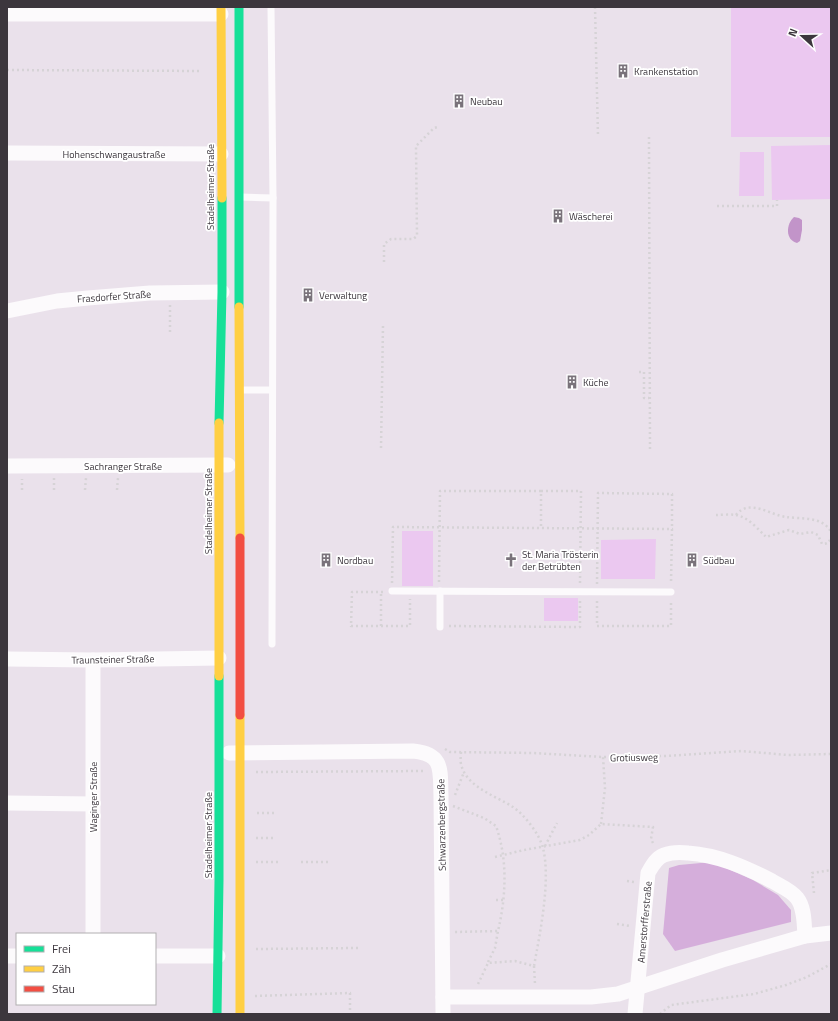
<svg xmlns="http://www.w3.org/2000/svg" width="838" height="1021" font-family="'Titillium Web',sans-serif">
	<style>
		.green { fill: #ebc8f0 }
		.forest { fill: #d5aedb }
		.water { fill: #c294c9 }
		.lines { fill: none; stroke-linecap: round; stroke-linejoin: round }
		.path { stroke: #d6d3d6; stroke-width: 2.5; stroke-dasharray: 2 3; stroke-linecap: butt }
		.lane { stroke: #fcfafc; stroke-width: 7 }
		.street { stroke: #fcfafc; stroke-width: 15 }
		.fast { stroke: #16e098; stroke-width: 9 }
		.slow { stroke: #ffcf43; stroke-width: 9 }
		.jam { stroke: #f24e42; stroke-width: 9 }
		.labels { text-anchor: middle; stroke-width: 3.5; stroke-linejoin: round; paint-order: stroke }
		.poi-label { font-size: 10px; fill: #3c363d; stroke: #fff; text-anchor: start }
		.street-label { font-size: 10px; fill: #3c363d; stroke: #fff }
	</style>
	<rect width="100%" height="100%" fill="#eae1eb"/>
	<g class="green">
		<rect x="731" y="7" width="100" height="130"/>
		<polygon points="831,145 831,199 772,200 771,146"/>
		<polygon points="740,152 764,152 764,196 739,196"/>
		<rect x="402" y="531" width="31" height="55"/>
		<polygon points="656,539 655,579 601,579 601,540"/>
		<rect x="544" y="598" width="34" height="23"/>
	</g>
	<polygon class="forest" points="712,862 753,880 778,895 791,910 791,922 675,951 663,934 669,868 679,865"/>
	<path class="water" d="M794 217 799 218 802 220V230L800 241 797 243C785 240 786 224 794 217Z"/>
	<g class="lines">
		<g class="path">
			<polyline points="595,7 598,136"/>
			<polyline points="7,70 202,71"/>
			<polyline points="649,137 650,450"/>
			<polyline points="717,206 777,206 777,200"/>
			<polyline points="384,262 384,244 391,239 413,239 417,236 416,146 434,128 438,127"/>
			<polyline points="170,332 170,305"/>
			<polyline points="639,372 644,372 644,398 649,398"/>
			<polyline points="381,448 383,325"/>
			<polyline points="22,490 22,479"/>
			<polyline points="54,490 54,478"/>
			<polyline points="85,490 86,478"/>
			<polyline points="117,490 118,478"/>
			<polyline points="541,491 581,491 580,583"/>
			<path d="M716 515C722 515 730 514 736 515 748 517 758 529 766 537L789 530 800 534 811 532 818 535 822 544C828 544 829 542 831 538"/>
			<path d="M736 515C749 498 770 515 786 517 800 519 823 516 831 532"/>
			<polyline points="439,582 440,491 541,491 541,528"/>
			<polyline points="392,583 393,527 672,529 671,583"/>
			<polyline points="597,584 598,493 672,494 672,529"/>
			<polyline points="383,592 352,592 351,626 410,626 410,599"/>
			<polyline points="597,601 597,626 671,626 671,600"/>
			<polyline points="381,626 381,593"/>
			<polyline points="449,626 580,627 580,600"/>
			<polyline points="445,749 450,752 533,753 603,757 666,756 741,751 788,755 831,754"/>
			<path d="M461 752C461 756 460 760 461 764 466 787 496 796 513 807 524 814 540 835 543 848 551 880 540 933 534 966"/>
			<polyline points="256,772 426,771"/>
			<polyline points="455,795 464,772"/>
			<path d="M453 806 484 818 496 826C508 860 506 897 498 931L455 932"/>
			<polyline points="257,813 277,813"/>
			<polyline points="601,824 605,788 603,757"/>
			<polyline points="256,838 276,838"/>
			<polyline points="545,846 557,823"/>
			<polyline points="495,857 524,850 580,840 589,835 601,824 653,827 651,839 654,845"/>
			<polyline points="256,862 279,862"/>
			<polyline points="301,862 330,862"/>
			<polyline points="627,881 634,882"/>
			<polyline points="814,893 812,873 831,870"/>
			<polyline points="496,900 503,900"/>
			<polyline points="617,924 630,926"/>
			<polyline points="256,949 358,948"/>
			<polyline points="488,962 495,948 498,931"/>
			<polyline points="478,984 488,963 515,961 534,966 535,984"/>
			<polyline points="255,996 350,993 350,1014"/>
			<polyline points="660,1014 671,1005 754,994 786,985 807,977 831,964"/>
		</g>
		<g class="lane">
			<polyline points="271,7 273,198 272,644"/>
			<polyline points="241,197 273,198"/>
			<polyline points="240,390 272,390"/>
			<polyline points="392,591 671,592"/>
			<polyline points="440,591 440,627"/>
		</g>
		<g class="street">
			<polyline points="7,14 221,14"/>
			<polyline points="7,153 221,154"/>
			<polyline points="7,311 57,301 88,298 150,293 222,292"/>
			<polyline points="7,466 228,465"/>
			<polyline points="7,659 93,660 219,658"/>
			<path d="M229 753 413 751C444 754 440 770 441 796L443 1014"/>
			<polyline points="7,803 93,804"/>
			<polyline points="93,934 93,660"/>
			<polyline points="7,956 17,956"/>
			<polyline points="155,956 218,956"/>
			<polyline points="443,997 591,997 618,994 722,960 805,936 831,933"/>
			<path d="M635 1014 648 873C652 866 656 858 664 855 672 852 680 852 688 853 718 855 745 867 772 881 780 886 791 890 797 898 805 908 804 925 805 936"/>
		</g>
		<g class="fast">
			<polyline points="239,7 239,307"/>
			<polyline points="219,423 222,292 222,198"/>
			<polyline points="217,1014 219,880 219,676"/>
		</g>
		<g class="slow">
			<polyline points="221,7 222,198"/>
			<polyline points="239,307 240,538"/>
			<polyline points="219,676 219,423"/>
			<polyline points="240,715 240,1014"/>
		</g>
		<polyline class="jam" points="240,538 240,715"/>
	</g>
	<defs>
		<g id="building-bare" transform="scale(1.08)"><path d="M-4-6H4V6H1V3H-1V6H-4ZM-2.5-4.3h1.7v1.8h-1.7ZM.8-4.3h1.7v1.8H.8ZM-2.5-1h1.7V.8h-1.7ZM.8-1h1.7V.8H.8Z" fill="#79727a" stroke="#fff" stroke-width="2.5" paint-order="stroke"/></g>
		<g id="church-bare" transform="scale(1.08)"><path d="M-1.2-6h2.4v3.5h3.3v2.4h-3.3V6h-2.4V-.1h-3.3v-2.4h3.3Z" fill="#79727a" stroke="#fff" stroke-width="2.5" paint-order="stroke"/></g>
	</defs>
	<g fill-rule="evenodd">
		<use href="#building-bare" x="623" y="71"/>
		<use href="#building-bare" x="459" y="101"/>
		<use href="#building-bare" x="558" y="216"/>
		<use href="#building-bare" x="308" y="295"/>
		<use href="#building-bare" x="572" y="382"/>
		<use href="#building-bare" x="326" y="560"/>
		<use href="#church-bare" x="511" y="560"/>
		<use href="#building-bare" x="692" y="560"/>
	</g>
	<g class="labels">
		<g class="poi-label">
			<text x="634" y="75">Krankenstation</text>
			<text x="470" y="105">Neubau</text>
			<text x="569" y="220">Wäscherei</text>
			<text x="319" y="299">Verwaltung</text>
			<text x="583" y="386">Küche</text>
			<text x="522" y="558">St. Maria Trösterin<tspan x="522" dy="12">der Betrübten</tspan></text>
			<text x="337" y="564">Nordbau</text>
			<text x="703" y="564">Südbau</text>
		</g>
		<g class="street-label">
			<text x="114" y="158">Hohenschwangaustraße</text>
			<text transform="translate(210 187) rotate(-90)" y="4">Stadelheimer Straße</text>
			<text transform="translate(114 296) rotate(-4)" y="4">Frasdorfer Straße</text>
			<text x="123" y="470">Sachranger Straße</text>
			<text transform="translate(208 511) rotate(-90)" y="4">Stadelheimer Straße</text>
			<text transform="translate(113 659) rotate(-1)" y="4">Traunsteiner Straße</text>
			<text transform="translate(634 757) rotate(-1)" y="4">Grotiusweg</text>
			<text transform="translate(93 797) rotate(-90)" y="4">Waginger Straße</text>
			<text transform="translate(441 825) rotate(-91)" y="4">Schwarzenbergstraße</text>
			<text transform="translate(208 835) rotate(-90)" y="4">Stadelheimer Straße</text>
			<text transform="translate(644 922) rotate(-85)" y="4">Amerstorfferstraße</text>
		</g>
	</g>
	<rect width="838" height="1021" fill="none" stroke="#3c363d" stroke-width="16"/>
	<rect x="16" y="933" width="140" height="72" fill="#ffffff" stroke="#b1afb1"/>
	<rect x="24" y="946" width="20" height="6" fill="#16e098" stroke="#b1afb1"/>
	<text x="52" y="953" font-size="12" fill="#3c363d">Frei</text>
	<rect x="24" y="966" width="20" height="6" fill="#ffcf43" stroke="#b1afb1"/>
	<text x="52" y="973" font-size="12" fill="#3c363d">Zäh</text>
	<rect x="24" y="986" width="20" height="6" fill="#f24e42" stroke="#b1afb1"/>
	<text x="52" y="993" font-size="12" fill="#3c363d">Stau</text>
	<g transform="translate(802 36) rotate(291)" stroke="#ffffff" stroke-width="3" paint-order="stroke">
	<path d="M0-3L7 15L0 10L-7 15Z" fill="#3c363d"/>
	<text y="-6" font-size="11" font-weight="bold" text-anchor="middle" fill="#3c363d">N</text>
	</g>
</svg>
